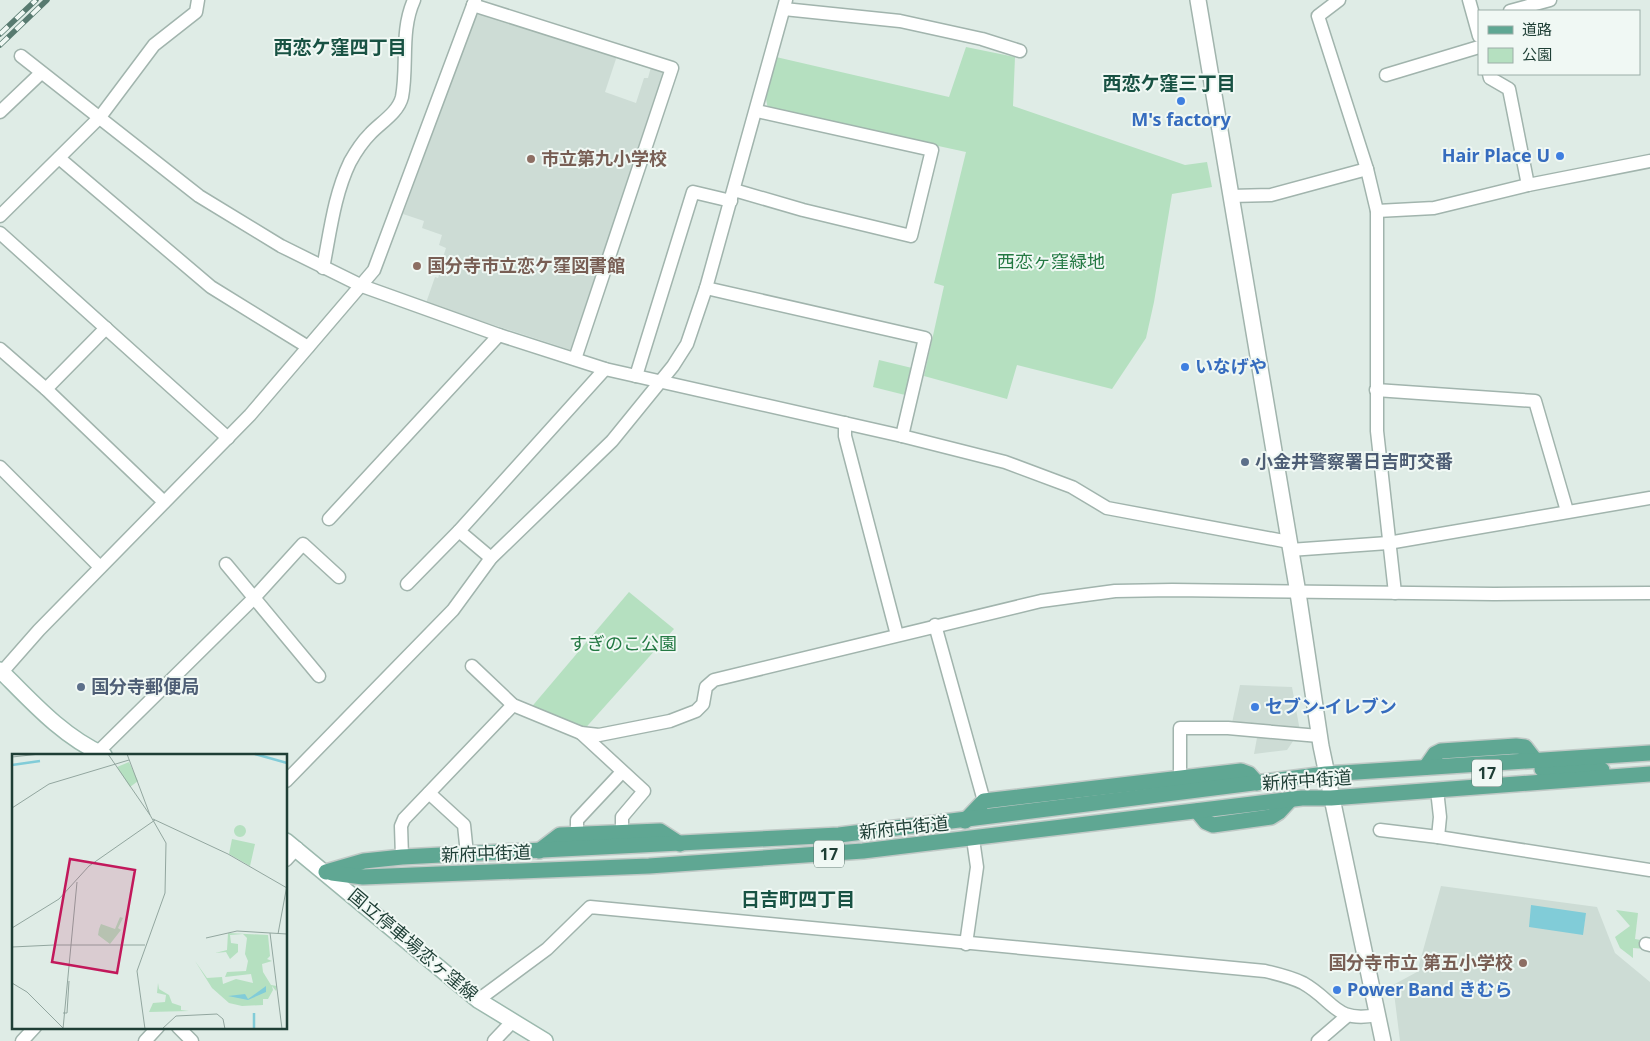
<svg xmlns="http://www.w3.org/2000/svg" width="1650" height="1041" font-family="'Noto Sans','Noto Sans JP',sans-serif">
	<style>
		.built { fill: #cddcd5 }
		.green { fill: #b5e0c0 }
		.water { fill: #81ccd8 }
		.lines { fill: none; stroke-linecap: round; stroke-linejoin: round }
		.minor-casing { stroke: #a1b4ad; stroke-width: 15 }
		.tertiary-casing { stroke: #a1b4ad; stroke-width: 18 }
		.secondary-casing { stroke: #9cb9ae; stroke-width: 18 }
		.primary-casing { stroke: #c0c9c6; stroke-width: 18 }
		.minor { stroke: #fff; stroke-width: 12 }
		.tertiary { stroke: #fff; stroke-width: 15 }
		.secondary { stroke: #fff; stroke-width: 15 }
		.primary { stroke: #5fa793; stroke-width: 15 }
		.rail-casing { stroke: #587a70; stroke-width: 5.5 }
		.rail { stroke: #f0f8f4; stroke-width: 4; stroke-dasharray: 11; stroke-linecap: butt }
		.shop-dot { fill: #3f7fe0; stroke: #f0f8f4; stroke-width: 2 }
		.education-dot { fill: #8d6e63; stroke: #f0f8f4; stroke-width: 2 }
		.service-dot { fill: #5c6f8a; stroke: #f0f8f4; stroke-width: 2 }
		.labels { text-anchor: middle; stroke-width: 4; stroke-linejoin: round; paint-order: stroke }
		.shield { fill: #f0f8f4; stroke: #5d766e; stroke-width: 1 }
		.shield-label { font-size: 16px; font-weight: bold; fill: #1e3e35 }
		.shop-label { font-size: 18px; font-weight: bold; fill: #366cbe; stroke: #f0f8f4; text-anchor: start }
		.education-label { font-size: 18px; font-weight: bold; fill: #785e54; stroke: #f0f8f4; text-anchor: start }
		.park-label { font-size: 18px; fill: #247943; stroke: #f0f8f4 }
		.service-label { font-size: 18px; font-weight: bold; fill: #4e5e75; stroke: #f0f8f4; text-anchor: start }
		.street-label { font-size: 18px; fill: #1e3e35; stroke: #f0f8f4 }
		.neighbourhood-label { font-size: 19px; font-weight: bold; fill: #185243; stroke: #f0f8f4 }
		.inset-river { fill: none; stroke: #81ccd8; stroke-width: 2.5 }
		.inset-road { fill: none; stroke: #92a69f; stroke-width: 1 }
		.view { fill: #c2185b; fill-opacity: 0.15; stroke: #c2185b; stroke-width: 2.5 }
		.inset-edge { fill: none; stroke: #1e3e35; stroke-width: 2.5 }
	</style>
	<rect width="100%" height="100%" fill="#dfece6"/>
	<g class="built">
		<polygon points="482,13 617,56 605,92 636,103 644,78 648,78 651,67 662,71 665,77 575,347 571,350 426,303 435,277 438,278 441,270 439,270 446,248 439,245 442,235 422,228 424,221 403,214 476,16"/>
		<polygon points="1240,685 1292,687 1300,731 1287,750 1254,754 1259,727 1232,723"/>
		<polygon points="1441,886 1597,907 1615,953 1650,982 1650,1041 1400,1041 1393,985 1417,972"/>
	</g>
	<g class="green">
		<polygon points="966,47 1015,57 1013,106 1185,165 1207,162 1212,187 1172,194 1154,302 1146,338 1112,389 1017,365 1007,399 924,376 944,286 934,283 966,152 768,109 766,99 776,57 949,97"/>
		<polygon points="879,360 912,368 905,395 873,387"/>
		<polygon points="629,592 674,629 581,733 529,710"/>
		<polygon points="1616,910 1638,913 1635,939 1646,941 1645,949 1633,948 1633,958 1620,948 1615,937 1630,926"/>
	</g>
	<polygon class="water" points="1531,905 1586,913 1583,935 1529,927"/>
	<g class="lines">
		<g class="minor-casing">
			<g id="minor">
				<polyline points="1339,0 1318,16 1367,169 1377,211 1377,431 1395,593"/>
				<polyline points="1469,0 1479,36"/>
				<polyline points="473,5 672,68 575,359"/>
				<polyline points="784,9 900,21 982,39 1020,51"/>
				<polyline points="1510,11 1550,0"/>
				<polyline points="21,56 199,196 281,246 362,286 499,335 605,369 902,436 1005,462 1072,487 1107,508 1289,542"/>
				<polyline points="1489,74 1490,78 1509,89 1528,185"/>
				<polyline points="1386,75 1479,47"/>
				<polyline points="0,112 41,73"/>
				<polyline points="59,158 211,287 308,347"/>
				<polyline points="734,190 803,210 911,236 932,150 757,111"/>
				<polyline points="1231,196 1271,195 1367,169"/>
				<polyline points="1377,211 1434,208 1528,185 1650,161"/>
				<polyline points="0,216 100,117 154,45 196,12 198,0"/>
				<polyline points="0,233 228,438"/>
				<path d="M323 268C330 233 334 195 350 162 355 153 363 141 370 134 380 123 398 113 402 97 408 65 400 31 414 0"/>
				<polyline points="706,288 925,338 902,436"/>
				<polyline points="0,349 46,389 164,502"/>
				<polyline points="636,376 693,192 731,201"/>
				<polyline points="46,389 106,328"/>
				<polyline points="1376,390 1535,401 1567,511"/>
				<polyline points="845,423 845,436 897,635"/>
				<polyline points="0,467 100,567"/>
				<polyline points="329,519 499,335"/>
				<polyline points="459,531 491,558"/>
				<polyline points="1290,550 1388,543 1650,498"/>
				<polyline points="226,564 319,676"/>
				<polyline points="407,584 459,531 605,369"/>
				<polyline points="935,625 984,801"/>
				<polyline points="472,666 513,705 581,733 599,735 670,721 696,711 703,704 706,687 714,680 1041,601 1115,591 1172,590 1494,594 1650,593"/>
				<polyline points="2,672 39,630 250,415 374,270 475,0"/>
				<polyline points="581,733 644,791 622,817 622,833"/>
				<polyline points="98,752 253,599 303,544 339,577"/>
				<polyline points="1180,778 1180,728 1228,728 1319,736"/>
				<polyline points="286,781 453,610 491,558 612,441 673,366 687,344 706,288 786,0"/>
				<polyline points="1437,790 1440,817 1438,837"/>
				<polyline points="429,793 464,825 467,854"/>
				<polyline points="1380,830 1438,837 1650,870"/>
				<polyline points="577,834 577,820 622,772"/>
				<polyline points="402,857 401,826 404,819 513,705"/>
				<polyline points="286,860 297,848"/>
				<polyline points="966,944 977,867 973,839"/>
				<polyline points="1646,944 1650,945"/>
				<path d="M478 1000 547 949 590 907 1265 971C1278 974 1291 977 1303 983 1335 1001 1334 1023 1377 1015"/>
				<polyline points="178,1027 192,1041"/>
				<polyline points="22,1041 35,1027"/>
				<polyline points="145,1041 158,1027"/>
				<polyline points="494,1041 512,1022"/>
				<polyline points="1318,1041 1347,1016"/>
			</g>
		</g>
		<g class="tertiary-casing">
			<polyline id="tertiary" points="1198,0 1298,593 1321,746 1383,1041"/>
		</g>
		<g class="secondary-casing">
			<g id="secondary">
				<path d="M0 670C31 701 63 737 104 755"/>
				<polyline points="286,841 478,1000 545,1041"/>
			</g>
		</g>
		<g class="primary-casing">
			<g id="primary">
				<polyline points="1426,767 1435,754 1441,751 1516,746 1525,747 1535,760"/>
				<polyline points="1542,769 1602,770"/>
				<polyline points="1197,811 1206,822 1213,825 1271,817 1279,812 1291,799"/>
				<polyline points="965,821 984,801 1241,771 1249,774 1257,783"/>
				<polyline points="539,851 560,835 660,831 680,844"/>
				<polyline points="326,872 364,861 402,857 839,835 1326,774 1650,753"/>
				<polyline points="332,873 363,877 649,866 863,851 1302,798 1331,798 1650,774"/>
			</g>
		</g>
		<use href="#minor" class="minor"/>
		<use href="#tertiary" class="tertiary"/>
		<use href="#secondary" class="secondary"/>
		<use href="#primary" class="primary"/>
		<g class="rail-casing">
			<g id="rail">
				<polyline points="0,34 36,0"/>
				<polyline points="0,45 47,0"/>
			</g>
		</g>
		<use href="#rail" class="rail"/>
	</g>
	<g class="shop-dot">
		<circle cx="1181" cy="101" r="5"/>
		<circle cx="1560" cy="156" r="5"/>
		<circle cx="1185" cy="367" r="5"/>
		<circle cx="1255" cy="707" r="5"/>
		<circle cx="1337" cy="990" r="5"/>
	</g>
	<g class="education-dot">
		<circle cx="531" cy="159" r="5"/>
		<circle cx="417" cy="266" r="5"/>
		<circle cx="1523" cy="963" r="5"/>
	</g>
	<g class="service-dot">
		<circle cx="1245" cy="462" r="5"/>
		<circle cx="81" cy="687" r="5"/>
	</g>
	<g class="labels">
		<g class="shield">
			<rect x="1472" y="759.5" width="30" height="27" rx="4"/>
			<rect x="814" y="840.5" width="30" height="27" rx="4"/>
		</g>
		<g class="shield-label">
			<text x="1487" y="779">17</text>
			<text x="829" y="860">17</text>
		</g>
		<g class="shop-label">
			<text x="1181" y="126" text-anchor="middle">M's factory</text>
			<text x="1550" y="162" text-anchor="end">Hair Place U</text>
			<text x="1195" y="373">いなげや</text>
			<text x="1265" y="713">セブン-イレブン</text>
			<text x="1347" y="996">Power Band きむら</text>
		</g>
		<g class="education-label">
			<text x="541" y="165">市立第九小学校</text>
			<text x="427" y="272">国分寺市立恋ケ窪図書館</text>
			<text x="1513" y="969" text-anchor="end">国分寺市立 第五小学校</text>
		</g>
		<g class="park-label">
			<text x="1051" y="268">西恋ヶ窪緑地</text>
			<text x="623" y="650">すぎのこ公園</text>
		</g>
		<g class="service-label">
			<text x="1255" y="468">小金井警察署日吉町交番</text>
			<text x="91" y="693">国分寺郵便局</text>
		</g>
		<g class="street-label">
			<text transform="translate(1307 781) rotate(-4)" y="6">新府中街道</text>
			<text transform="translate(904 828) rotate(-6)" y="6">新府中街道</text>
			<text transform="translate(486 854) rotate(-2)" y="6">新府中街道</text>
			<text transform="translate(413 945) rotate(40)" y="6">国立停車場恋ヶ窪線</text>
		</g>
		<g class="neighbourhood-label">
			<text x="340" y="54">西恋ケ窪四丁目</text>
			<text x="1169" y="90">西恋ケ窪三丁目</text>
			<text x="798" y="906">日吉町四丁目</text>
		</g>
	</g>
	<g transform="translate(12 754)">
		<rect width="275" height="275" fill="#dfece6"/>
		<path d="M117 8 126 27 118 33 105 13ZM222 77a6 6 0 1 1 12 0a6 6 0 1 1-12 0ZM220 85 243 90 238 112 217 100ZM108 163 111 164 106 174 109 176 98 190 86 181 87 175 89 170 103 175ZM216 179 256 181 258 202 255 205 260 207 250 210 251 218 259 231 265 232 264 237 260 232 261 236 256 245H251V251L230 252 217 249 200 234 183 207 195 224 210 223 211 230 224 225 241 229 239 220 213 223 215 218 234 217 236 207 233 200 235 184 231 180 218 181 219 189 226 190V198L218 205 214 198 203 199 215 196ZM146 229 147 235 157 241 160 249 169 252V256L177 257 137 258 141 249 153 248 154 241 145 239Z" fill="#b5e0c0"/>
		<path d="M254 232V238L236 246 216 242 233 240 236 245Z" fill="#81ccd8"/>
		<path class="inset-river" d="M243 0 275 9M0 11 28 7M242 259V275"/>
		<path class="inset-road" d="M96 0 138 61M115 0 138 61 154 89 153 139 125 217 133 275M0 3 28 0M0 54 37 30 117 6M141 65 216 100 275 134M0 174 47 145 77 112 143 66M258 179 270 275M266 180 275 131M194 184 225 177 275 180M42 191H133M0 193 42 191M0 229 15 238 51 274M51 259H55L57 227M51 275 65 128M150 275 164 262 205 260 211 265 213 275"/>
		<path class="view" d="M58 105 123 116 105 219 40 208Z"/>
		<rect width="275" height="275" class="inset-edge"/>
	</g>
	<rect x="1478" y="10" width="162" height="65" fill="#f0f8f4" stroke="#9caea8"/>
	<rect x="1488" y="26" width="25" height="8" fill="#5fa793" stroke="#9caea8"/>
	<text x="1522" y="35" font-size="15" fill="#1e3e35">道路</text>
	<rect x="1488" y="48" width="25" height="15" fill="#b5e0c0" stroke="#9caea8"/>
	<text x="1522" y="60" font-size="15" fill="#1e3e35">公園</text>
</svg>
